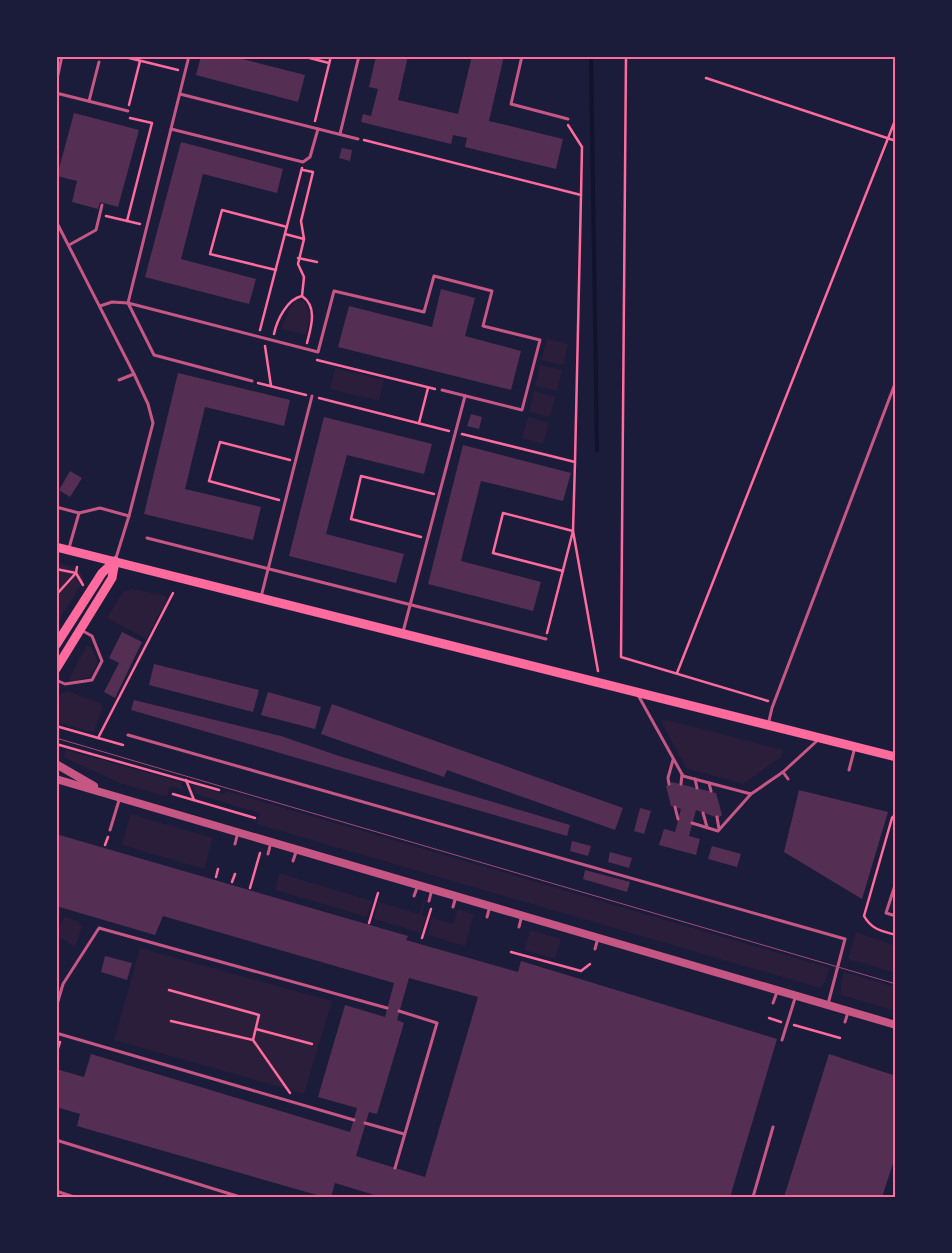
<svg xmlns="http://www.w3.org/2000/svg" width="952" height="1253" font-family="Roboto,sans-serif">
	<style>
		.green { fill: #2a1e3b }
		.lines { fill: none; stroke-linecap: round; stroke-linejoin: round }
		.stream { stroke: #12122b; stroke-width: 4 }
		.building { fill: #542f53; fill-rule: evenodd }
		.path { stroke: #ff6b9d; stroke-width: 2.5 }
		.service { stroke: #c65784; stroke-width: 3 }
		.tertiary { stroke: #c65784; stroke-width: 8 }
		.secondary { stroke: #ff6b9d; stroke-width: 9 }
		.tram { stroke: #a44b75; stroke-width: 1 }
		.neatline { fill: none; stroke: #ff6b9d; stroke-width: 2 }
	</style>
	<rect width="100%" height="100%" fill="#1b1b3a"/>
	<g class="green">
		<polygon points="297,300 304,301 310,316 306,335 281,329 290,308"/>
		<polygon points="547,339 568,344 563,365 541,360"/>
		<polygon points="540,365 562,370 557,391 535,386"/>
		<polygon points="335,368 384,380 379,401 330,389"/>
		<polygon points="534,391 555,397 550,417 529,412"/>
		<polygon points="528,417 549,423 543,444 522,438"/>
		<path d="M56 563C69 566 80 566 84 580L56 625Z"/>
		<polygon points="132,589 166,596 167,599 146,639 107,618 123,592"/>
		<polygon points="87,645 91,647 98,662 90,677 73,681 69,679"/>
		<polygon points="67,691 100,703 103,706 94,731 86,731 56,721 56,709 61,694"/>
		<polygon points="663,719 783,750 781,757 743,784 686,768 662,723"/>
		<polygon points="66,750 181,782 184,790 170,786 167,797 120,783 63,757"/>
		<polygon points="192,785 224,794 226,791 829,968 825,982 820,988 257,824 260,813 196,794"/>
		<polygon points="131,814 213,838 204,869 122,845"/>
		<polygon points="279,873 372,901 367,917 275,890"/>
		<polygon points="424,899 426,900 421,915 426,916 421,933 374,919 378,902 419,914"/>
		<polygon points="458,909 474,914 465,946 428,935 432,918 453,924"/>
		<polygon points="64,917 78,921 82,927 75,947 56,935"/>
		<polygon points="530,930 561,939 555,959 524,950"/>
		<polygon points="856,932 896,946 896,973 848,959"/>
		<polygon points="140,948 332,1001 304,1094 114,1040"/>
		<polygon points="844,972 896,987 896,1011 841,995 841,983"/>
	</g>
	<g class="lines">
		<polyline class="stream" points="591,56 597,451"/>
	</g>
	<g class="building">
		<polygon points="201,56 231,56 305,75 298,102 196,75"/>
		<polygon points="376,56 408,56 398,100 458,114 472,56 504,56 489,121 563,139 556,169 465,147 467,138 453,135 451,144 361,122 363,114 371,116 378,89 369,87"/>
		<polygon points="74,113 139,130 118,207 100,202 98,209 72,202 77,181 57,176"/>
		<polygon points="181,142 283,169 277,193 203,174 181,259 256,279 249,304 145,277"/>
		<polygon points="342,148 352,150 350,161 339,158"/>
		<polygon points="441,289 475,298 465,336 521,351 511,390 338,347 349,306 432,327"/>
		<polygon points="178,373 290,400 284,426 205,407 185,489 261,507 253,540 144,514"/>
		<polygon points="471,414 482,417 479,429 467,426"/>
		<polygon points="324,417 432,444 424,474 347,455 326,534 404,554 396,583 289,556"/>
		<polygon points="463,445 571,473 563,501 481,481 461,561 541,582 533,611 428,584"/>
		<polygon points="70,471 82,478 70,497 59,490"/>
		<polygon points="122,632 142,642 115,698 104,692 119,663 109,658"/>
		<polygon points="154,664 259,690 253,712 149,685"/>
		<polygon points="268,692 321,707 315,729 261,715"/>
		<polygon points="134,700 281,736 339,756 570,825 567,836 131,710"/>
		<polygon points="332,704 623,808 615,830 447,770 444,777 321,734"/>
		<polygon points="672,782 716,793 722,815 718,818 696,810 689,836 700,839 696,855 659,845 664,829 675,832 681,809 671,806 666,786"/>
		<polygon points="799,790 888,812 862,899 784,852"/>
		<polygon points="640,808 651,811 644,834 634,831"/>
		<path d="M56 834 408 936 406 940 518 972 521 961 777 1039 730 1197H381L335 1183 331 1197H324L77 1126 80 1114 56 1107V1069L84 1077 91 1054 350 1132 357 1108 318 1097 345 1005 385 1017 394 983 163 916 155 935 56 906ZM409 978 478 997 425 1177 356 1156 369 1112 377 1114 404 1023 397 1020Z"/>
		<polygon points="572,841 591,846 588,856 570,851"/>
		<polygon points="712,846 741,854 737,867 708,859"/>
		<polygon points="610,852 632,858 629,868 608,862"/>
		<polygon points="585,870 630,882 627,892 583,879"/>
		<polygon points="105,956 132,963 127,980 101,972"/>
		<polygon points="829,1054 896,1076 896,1154 882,1197 784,1197"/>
	</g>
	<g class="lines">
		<g class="path">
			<polyline points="121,56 178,70"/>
			<polyline points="302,56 329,63"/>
			<polyline points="626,56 621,657 768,701"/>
			<polyline points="706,78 896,141"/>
			<polyline points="129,105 140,61"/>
			<polyline points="315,121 331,56"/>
			<polyline points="568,125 582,147 581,195"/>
			<polyline points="364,140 581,195 575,462"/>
			<polyline points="106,216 140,224"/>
			<polyline points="127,221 152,123 130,118"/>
			<polyline points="285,234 304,239"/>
			<polyline points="298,258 317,262"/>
			<polyline points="276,270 210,254 222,210 287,227"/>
			<polyline points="302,296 304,277 298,264 304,239 301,221 313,172 303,170"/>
			<polyline points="260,330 302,168"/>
			<path d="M274 334C277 320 287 299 302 296 318 307 311 327 307 343"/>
			<polyline points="265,346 271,386"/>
			<polyline points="317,360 435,389"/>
			<polyline points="258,383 306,395"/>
			<polyline points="319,398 449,431"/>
			<polyline points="419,423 428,388"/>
			<polyline points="462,434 575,462 573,531 547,633"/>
			<polyline points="279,500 209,481 220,442 290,460"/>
			<polyline points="421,537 351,519 361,476 434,494"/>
			<polyline points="77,567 76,573 83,585"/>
			<polyline points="56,569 76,573"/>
			<polyline points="563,571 493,553 503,513 573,531 598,671"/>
			<polyline points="56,595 76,573"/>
			<polyline points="677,673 896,118"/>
			<polyline points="56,726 123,745"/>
			<polyline points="98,738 173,593"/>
			<polyline points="56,744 219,790"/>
			<polyline points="186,780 194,800"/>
			<polyline points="173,794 255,818"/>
			<path d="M896 814 892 818 864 916C872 930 882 931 896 935"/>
			<polyline points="105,845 108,837"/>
			<polyline points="216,877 218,869"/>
			<polyline points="232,882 235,874"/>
			<polyline points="250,888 260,853"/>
			<polyline points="369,923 378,893"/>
			<polyline points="422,938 431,909"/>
			<polyline points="511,952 581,971 590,964"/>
			<polyline points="169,990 259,1015 253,1040"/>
			<polyline points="769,1018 781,1022"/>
			<polyline points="171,1021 253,1040 290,1093"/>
			<polyline points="794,1025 840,1038"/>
			<polyline points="256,1029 312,1044"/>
			<polyline points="56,1055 60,1042"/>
		</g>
		<g class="service">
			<polyline points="189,56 128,303 154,355 252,381"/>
			<polyline points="522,56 511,104 568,119"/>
			<polyline points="56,84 62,56"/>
			<polyline points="56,93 128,111"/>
			<polyline points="180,94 358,139"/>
			<polyline points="89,101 99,62"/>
			<polyline points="171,129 303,162 310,157 318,129"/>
			<polyline points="340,134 359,56"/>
			<polyline points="56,221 134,374 148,404 153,423 129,516 115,561"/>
			<polyline points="69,245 96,230 102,205"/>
			<polyline points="100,306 112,302 128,303 318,352 334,291 424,312 434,276 492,291 483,326 540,340 522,410 442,390"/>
			<polyline points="119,380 134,374"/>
			<polyline points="56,507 79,513 100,508 129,516"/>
			<polyline points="147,538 546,639"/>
			<polyline points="69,548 79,513"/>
			<polyline points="261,597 312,396"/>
			<polyline points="403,632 465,396"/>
			<polyline points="56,680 65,684 92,680 102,661 92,636 81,630"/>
			<polyline points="638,695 683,776 751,794 783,772 819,739"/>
			<polyline points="768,725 772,708 896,381"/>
			<polyline points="128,735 845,939 828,1004"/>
			<polyline points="849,770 855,747"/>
			<polyline points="783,772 788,779"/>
			<polyline points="695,779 697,788"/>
			<polyline points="709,783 711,791"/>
			<polyline points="669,784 668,778 673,760"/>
			<polyline points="681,784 682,774"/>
			<polyline points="675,807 678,819"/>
			<polyline points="703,813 707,827"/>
			<polyline points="717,817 719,829"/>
			<polyline points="692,823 718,831 751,794"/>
			<polyline points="110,830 120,797"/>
			<polyline points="235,844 238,832"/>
			<polyline points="268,854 271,842"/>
			<polyline points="293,861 297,849"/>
			<polyline points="896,882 886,913 896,916"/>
			<polyline points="414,896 418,885"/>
			<polyline points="429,901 432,889"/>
			<polyline points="453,907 456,896"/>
			<polyline points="487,917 490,906"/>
			<polyline points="519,927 522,915"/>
			<polyline points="595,949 598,938"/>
			<polyline points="773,1003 777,992"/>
			<polyline points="56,1008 63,984 99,928 387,1008"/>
			<polyline points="845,1022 848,1012"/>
			<polyline points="56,1033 354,1120"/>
			<polyline points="782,1040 796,995"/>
			<polyline points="365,1123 404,1134"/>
			<polyline points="56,1140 240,1197"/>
			<polyline points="395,1168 437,1023 399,1011"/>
			<polyline points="56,1191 74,1197"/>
			<polyline points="753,1197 773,1127"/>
		</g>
		<g class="tertiary">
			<polyline points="56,764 94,786"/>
			<polyline points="56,779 896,1025"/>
		</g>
		<g class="secondary">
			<polyline points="56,547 896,757"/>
			<polyline points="56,645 102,573 115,561"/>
			<polyline points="56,669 112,578 115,561"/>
		</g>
		<polyline class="tram" points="56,738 896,984"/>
	</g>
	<rect width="952" height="1253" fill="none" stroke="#1b1b3a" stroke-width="115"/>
	<rect x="58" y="58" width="836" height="1138" class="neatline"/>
</svg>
